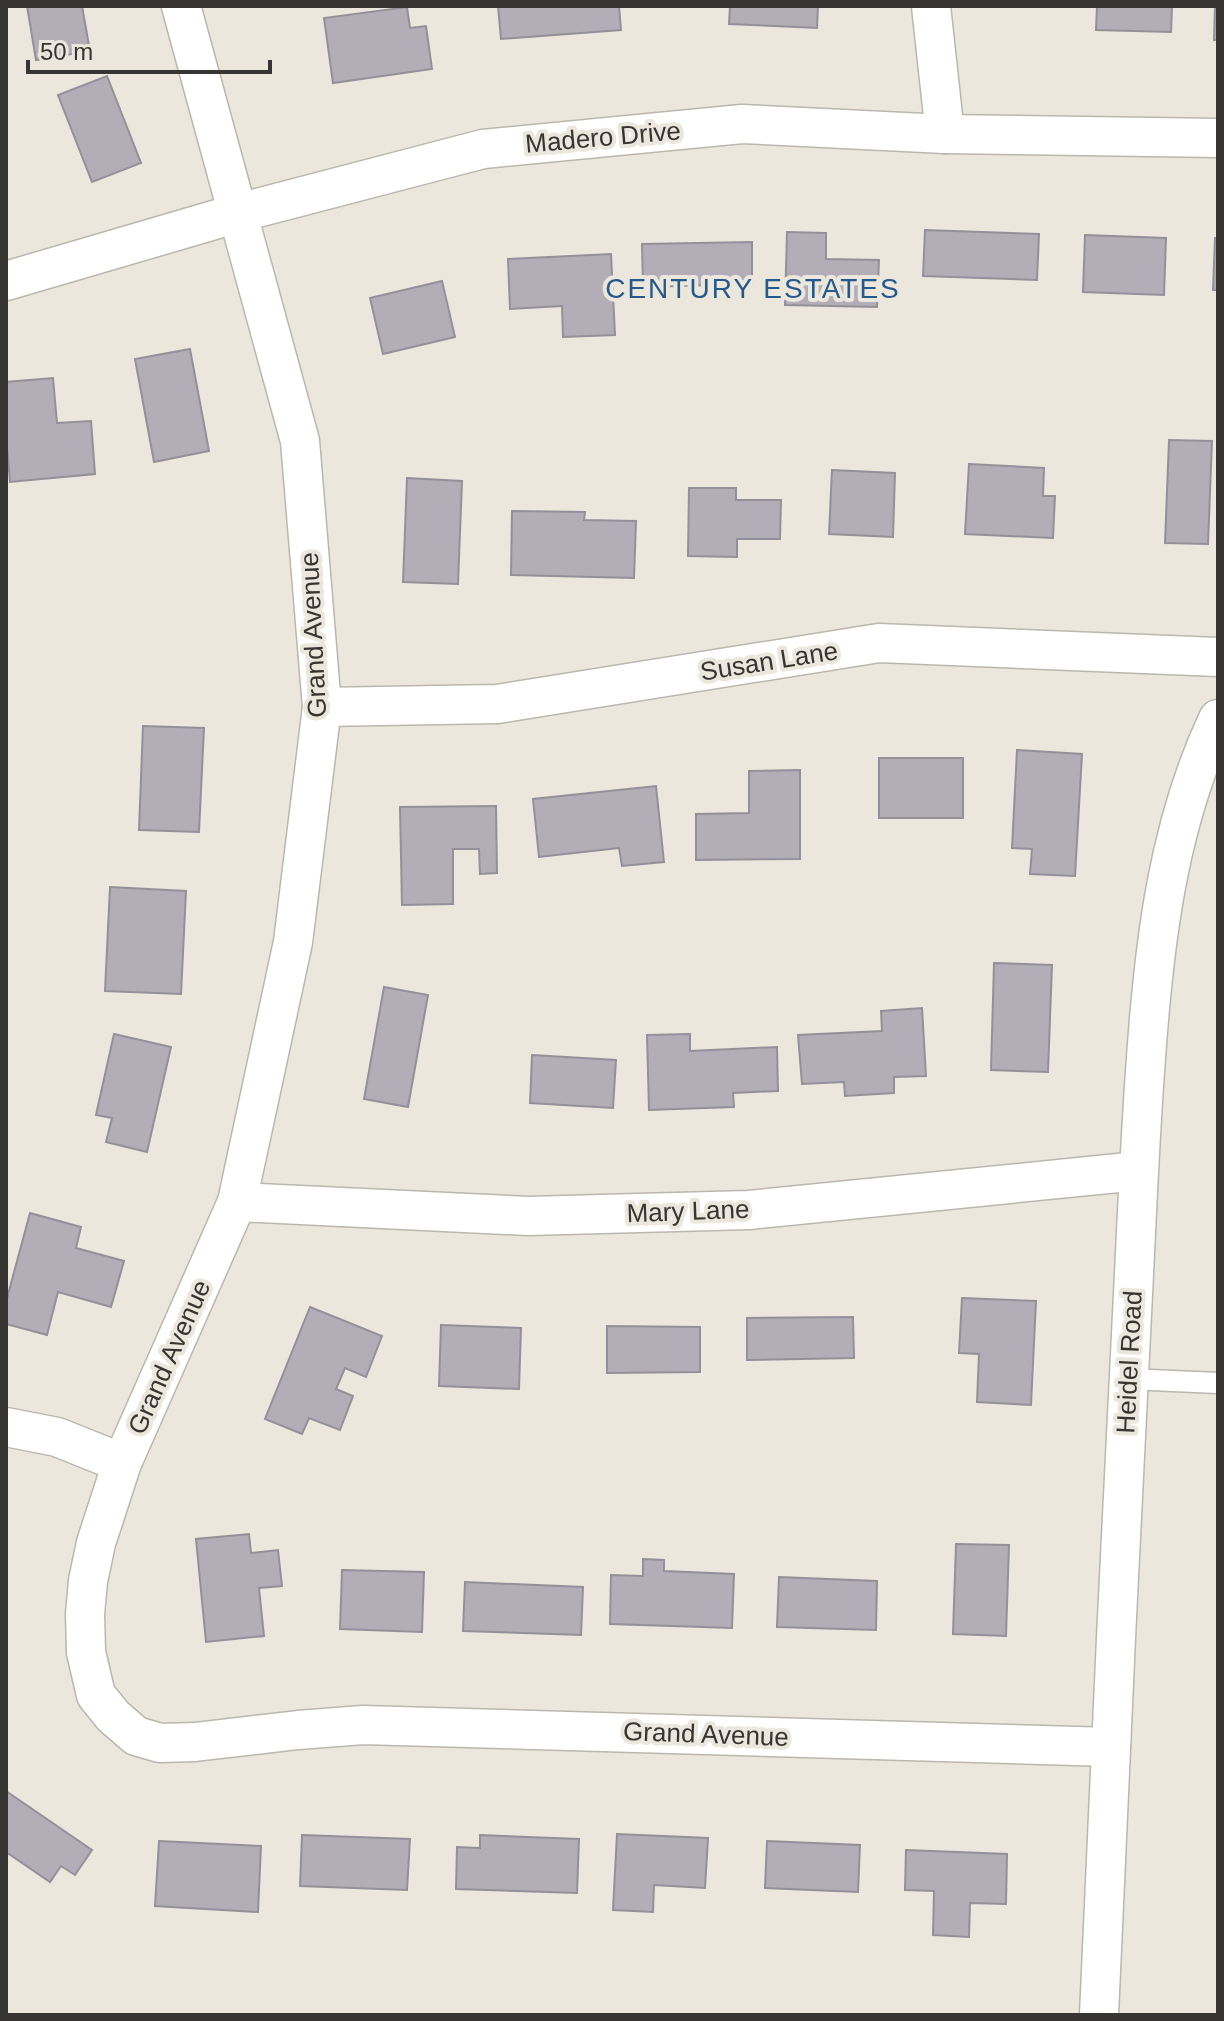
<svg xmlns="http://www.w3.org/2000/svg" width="1224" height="2021" font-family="Helvetica,sans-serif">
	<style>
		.building { fill: #b2adb7; stroke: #949099; stroke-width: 2 }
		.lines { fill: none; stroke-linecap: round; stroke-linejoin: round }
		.service-casing { stroke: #bbb7ad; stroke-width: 23 }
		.minor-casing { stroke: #bbb7ad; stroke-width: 41 }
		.service { stroke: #fff; stroke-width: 20 }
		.minor { stroke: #fff; stroke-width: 38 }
		.labels { text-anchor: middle; stroke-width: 8; stroke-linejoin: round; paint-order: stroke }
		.street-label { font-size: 26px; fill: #373531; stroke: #ebe7dc }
		.neighbourhood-label { font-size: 28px; letter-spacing: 2px; fill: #25588b; stroke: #ebe7dc }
	</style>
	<rect width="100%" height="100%" fill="#ebe7dc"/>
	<g class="building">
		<polygon points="27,6 82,6 90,51 36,60"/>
		<polygon points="498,6 619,6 621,30 501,39"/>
		<polygon points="730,6 818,6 817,28 729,24"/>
		<polygon points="1097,6 1172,6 1171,32 1096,30"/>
		<polygon points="1215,6 1218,6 1218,40 1214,40"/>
		<polygon points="407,7 410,28 426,26 432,69 333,83 324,18"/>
		<polygon points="107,76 141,163 92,182 58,95"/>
		<polygon points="925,230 1039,234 1037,280 923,276"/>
		<polygon points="787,232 826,233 826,259 879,260 877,307 785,305"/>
		<polygon points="1085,235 1166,238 1164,295 1083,292"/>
		<polygon points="1215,238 1218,238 1218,290 1213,290"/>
		<polygon points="752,242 752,284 643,287 642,244"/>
		<polygon points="611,254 615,335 563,337 562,306 510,309 508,259"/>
		<polygon points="442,281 455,337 383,354 370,298"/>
		<polygon points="190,349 209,451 154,462 135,359"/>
		<polygon points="53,378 57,423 91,421 95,474 10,482 6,435 6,382"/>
		<polygon points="1169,440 1212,441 1208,544 1165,543"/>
		<polygon points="969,464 1044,468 1043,496 1055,496 1053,538 965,534"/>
		<polygon points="832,470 895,473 893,537 829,534"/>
		<polygon points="407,478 462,481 458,584 403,582"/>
		<polygon points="689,488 736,488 736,500 781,500 780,539 737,539 737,557 688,556"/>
		<polygon points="512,511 585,512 584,520 636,521 634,578 511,575"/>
		<polygon points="143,726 204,728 199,832 139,830"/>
		<polygon points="1017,750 1082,754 1075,876 1030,874 1032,849 1012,848"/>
		<rect x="879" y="758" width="84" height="60"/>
		<polygon points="800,770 800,859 696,860 696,814 749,813 749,771"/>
		<polygon points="656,786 664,862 622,866 619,848 539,857 533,799"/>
		<polygon points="496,806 497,873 480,874 479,849 453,849 453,904 402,905 400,807"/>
		<polygon points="110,887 186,891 181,994 105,991"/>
		<polygon points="994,963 1052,965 1048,1072 991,1070"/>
		<polygon points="384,987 428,995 408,1107 364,1099"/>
		<polygon points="922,1008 926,1076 894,1077 894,1093 845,1096 844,1082 802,1084 798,1035 882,1031 881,1011"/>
		<polygon points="114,1034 171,1047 147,1152 106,1142 112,1118 96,1115"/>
		<polygon points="690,1034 690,1051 777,1047 778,1091 733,1093 734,1107 649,1110 647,1035"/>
		<polygon points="532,1055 616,1060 613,1108 530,1103"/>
		<polygon points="30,1213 81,1227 76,1248 124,1261 111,1307 58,1292 47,1335 6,1324 6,1302"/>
		<polygon points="962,1298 1036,1301 1031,1405 977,1402 979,1354 959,1353"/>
		<polygon points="310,1307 382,1336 366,1377 345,1368 336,1389 353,1396 340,1430 309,1418 302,1434 265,1419"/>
		<polygon points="853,1317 854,1358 747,1360 747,1318"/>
		<polygon points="441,1325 521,1328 519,1389 439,1386"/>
		<polygon points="607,1326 700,1327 700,1372 607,1373"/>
		<polygon points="249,1534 251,1553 278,1550 282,1586 259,1588 264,1636 206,1642 196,1539"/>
		<polygon points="956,1544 1009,1545 1006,1636 953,1634"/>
		<polygon points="643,1559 664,1560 664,1571 734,1574 732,1628 610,1624 611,1575 643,1576"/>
		<polygon points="342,1570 424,1572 422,1632 340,1629"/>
		<polygon points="779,1577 877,1581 876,1630 777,1627"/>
		<polygon points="465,1582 583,1587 581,1635 463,1631"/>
		<polygon points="6,1791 92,1850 75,1875 61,1866 50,1882 6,1852"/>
		<polygon points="617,1834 708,1838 705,1888 654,1885 653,1912 613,1910"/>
		<polygon points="302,1835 410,1839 407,1890 300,1886"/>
		<polygon points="480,1835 579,1839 577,1893 456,1889 457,1847 480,1848"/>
		<polygon points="159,1841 261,1846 258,1912 155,1906"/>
		<polygon points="767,1841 860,1845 858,1892 765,1888"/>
		<polygon points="906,1850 1007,1854 1006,1904 970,1903 969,1937 933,1935 934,1891 905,1890"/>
	</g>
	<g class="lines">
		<g class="service-casing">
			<polyline id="service" points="1128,1379 1218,1383"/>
		</g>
		<g class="minor-casing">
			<g id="minor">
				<polyline points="181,6 300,441 322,707 293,942 237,1202 122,1463 96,1543 88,1581 85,1614 86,1652 96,1695 113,1716 136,1736 160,1743 195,1742 298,1730 363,1725 1111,1747"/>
				<polyline points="931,6 945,134"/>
				<polyline points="6,281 238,213 483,149 742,124 945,134 1218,138"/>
				<polyline points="322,707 497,704 879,643 1218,657"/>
				<polyline points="237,1202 528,1216 749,1210 1138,1171"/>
				<polyline points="6,1427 57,1437 122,1463"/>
				<path d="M1099 2015C1110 1775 1120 1534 1133 1294 1137 1215 1140 1136 1146 1058 1154 943 1168 825 1218 719"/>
			</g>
		</g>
		<use href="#service" class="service"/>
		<use href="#minor" class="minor"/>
	</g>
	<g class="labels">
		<g class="street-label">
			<text transform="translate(603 137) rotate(-5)" y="9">Madero Drive</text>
			<text transform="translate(313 635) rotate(-93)" y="9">Grand Avenue</text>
			<text transform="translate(769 661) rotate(-9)" y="9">Susan Lane</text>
			<text transform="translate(688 1211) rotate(-2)" y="9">Mary Lane</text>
			<text transform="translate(169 1357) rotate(-66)" y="9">Grand Avenue</text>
			<text transform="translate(1129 1362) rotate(-87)" y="9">Heidel Road</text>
			<text transform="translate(706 1734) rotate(2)" y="9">Grand Avenue</text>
		</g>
		<g class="neighbourhood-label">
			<text x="753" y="298">CENTURY ESTATES</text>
		</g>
	</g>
	<rect width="1224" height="2021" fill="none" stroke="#373531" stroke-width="16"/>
	<path d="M28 60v12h242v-12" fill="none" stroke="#373531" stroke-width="4"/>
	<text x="40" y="60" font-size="24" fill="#373531" stroke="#ebe7dc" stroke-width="6" paint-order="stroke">50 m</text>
</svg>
